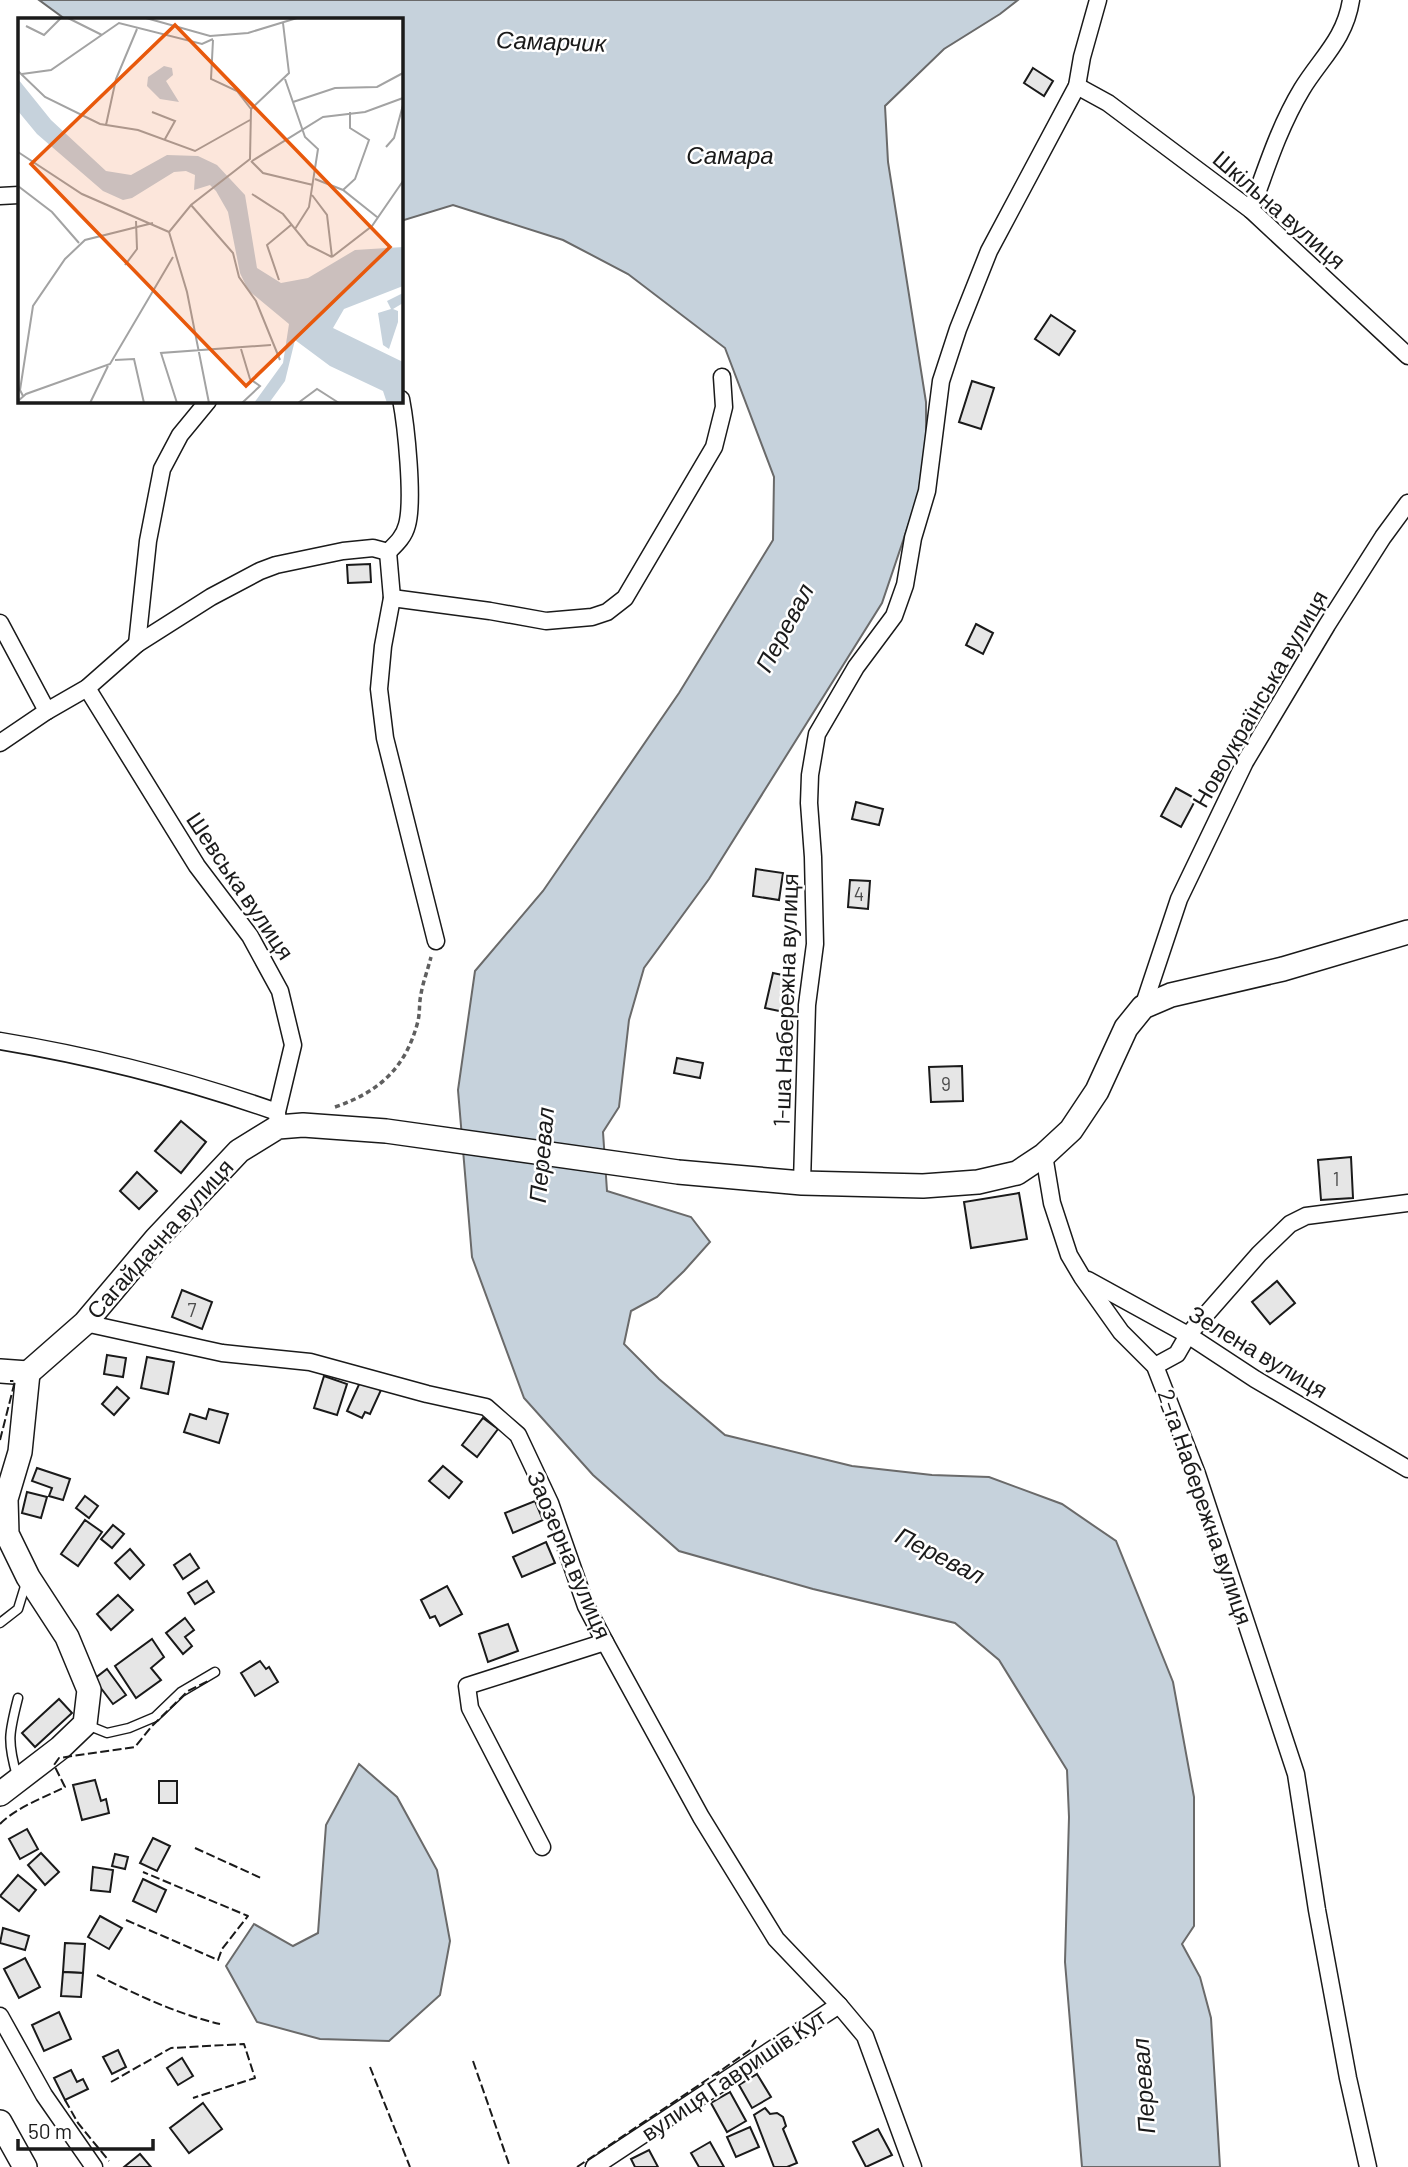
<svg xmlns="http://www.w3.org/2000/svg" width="1408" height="2167" font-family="Barlow,sans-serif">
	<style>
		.water { fill: #c6d2dc; stroke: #6a6a6a; stroke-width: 2 }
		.building { fill: #e6e6e6; stroke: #1a1a1a; stroke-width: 2 }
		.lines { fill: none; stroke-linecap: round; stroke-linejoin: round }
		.lane-casing { stroke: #1a1a1a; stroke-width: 11 }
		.street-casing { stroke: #1a1a1a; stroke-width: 19 }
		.secondary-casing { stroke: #1a1a1a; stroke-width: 26 }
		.path { stroke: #5f5f5f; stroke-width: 3.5; stroke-dasharray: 5 3.5; stroke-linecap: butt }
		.lane { stroke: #fff; stroke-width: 8 }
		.street { stroke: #fff; stroke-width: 16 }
		.secondary { stroke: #fff; stroke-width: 23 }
		.fence { stroke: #1a1a1a; stroke-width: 2; stroke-dasharray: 9 3.5; stroke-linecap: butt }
		.labels { text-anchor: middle; stroke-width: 5; stroke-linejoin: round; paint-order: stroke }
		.number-label { font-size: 19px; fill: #4d4d4d }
		.street-label { font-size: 23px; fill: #1a1a1a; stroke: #fff }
		.water-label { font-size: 24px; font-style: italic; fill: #1a1a1a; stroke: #fff }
		.inset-road { fill: none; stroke: #a3a3a3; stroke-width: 2 }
		.view { fill: #e8590c; fill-opacity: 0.15; stroke: #e8590c; stroke-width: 3.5 }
		.inset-edge { fill: none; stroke: #1a1a1a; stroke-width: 3.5 }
	</style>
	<rect width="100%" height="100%" fill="#fff"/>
	<g class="water">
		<polygon points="39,0 1018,0 1000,14 944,49 885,106 888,162 926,402 926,473 882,603 709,879 644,968 629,1020 619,1107 603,1132 607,1191 691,1217 710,1242 684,1271 657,1297 631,1311 624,1344 659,1379 725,1435 852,1466 932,1475 989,1477 1062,1504 1116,1541 1173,1682 1194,1797 1194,1926 1182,1944 1200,1977 1211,2018 1220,2167 1082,2167 1065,1962 1069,1817 1067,1770 999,1660 955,1623 813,1589 679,1551 593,1475 524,1398 472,1257 458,1090 475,971 543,891 679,693 773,540 774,477 725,348 628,274 563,240 453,205 401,221 401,19 65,19"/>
		<polygon points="359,1764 397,1797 437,1870 450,1941 440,1995 389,2041 320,2039 257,2022 226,1966 254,1924 293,1946 318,1933 326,1825"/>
	</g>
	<g class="building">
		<polygon points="1033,68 1053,81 1044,96 1024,83"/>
		<polygon points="1051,315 1075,331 1059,355 1035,339"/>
		<polygon points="972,381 994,388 981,429 959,422"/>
		<polygon points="370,564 371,582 348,583 347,565"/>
		<polygon points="976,624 993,633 983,654 966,645"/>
		<polygon points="1176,788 1196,799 1181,827 1161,816"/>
		<polygon points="856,802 883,809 879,825 852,819"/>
		<polygon points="756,869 783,873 779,900 753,896"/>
		<polygon points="850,880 870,881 868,909 848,907"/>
		<polygon points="773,973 792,977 784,1012 765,1008"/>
		<polygon points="677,1058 703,1063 700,1078 674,1073"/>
		<polygon points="962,1066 963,1101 931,1102 929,1067"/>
		<polygon points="181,1121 206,1142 181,1173 155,1151"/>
		<polygon points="1351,1157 1353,1198 1321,1200 1318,1160"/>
		<polygon points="137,1172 157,1191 139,1209 120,1191"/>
		<polygon points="1019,1193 1027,1239 971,1248 964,1202"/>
		<polygon points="1277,1281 1295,1303 1270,1324 1252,1302"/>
		<polygon points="182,1290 212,1302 202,1329 172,1317"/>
		<polygon points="107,1355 126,1358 123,1377 104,1374"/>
		<polygon points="147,1357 174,1362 168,1394 141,1388"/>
		<polygon points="324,1376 347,1384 337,1415 314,1408"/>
		<polygon points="361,1380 381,1390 370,1414 365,1412 362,1418 347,1411"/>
		<polygon points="117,1387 129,1398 114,1415 102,1404"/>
		<polygon points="209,1409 228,1414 219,1443 184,1432 190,1414 206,1419"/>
		<polygon points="483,1418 498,1429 477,1457 462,1445"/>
		<polygon points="443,1466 462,1482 449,1498 429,1481"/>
		<polygon points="37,1468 70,1479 63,1500 49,1496 52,1488 32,1481"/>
		<polygon points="27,1492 47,1497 41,1518 22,1513"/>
		<polygon points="85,1496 98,1506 89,1518 76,1508"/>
		<polygon points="535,1501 543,1520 513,1533 505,1513"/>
		<polygon points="85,1520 102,1532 78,1566 61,1554"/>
		<polygon points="113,1525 124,1534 112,1548 101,1539"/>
		<polygon points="546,1542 555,1563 522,1577 513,1557"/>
		<polygon points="130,1549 144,1565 130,1579 115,1563"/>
		<polygon points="190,1554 199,1568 183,1579 174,1565"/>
		<polygon points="207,1581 214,1592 195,1604 188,1593"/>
		<polygon points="447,1586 462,1614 440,1626 435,1616 430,1618 421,1600"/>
		<polygon points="118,1595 133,1610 111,1630 97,1614"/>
		<polygon points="185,1618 194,1630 185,1637 192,1646 183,1654 166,1633"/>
		<polygon points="508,1624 518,1651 488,1662 479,1634"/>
		<polygon points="152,1639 164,1657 151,1668 161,1680 136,1698 115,1666"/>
		<polygon points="260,1661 266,1669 269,1667 278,1682 255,1696 241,1673"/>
		<polygon points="107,1669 126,1695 113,1704 94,1679"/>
		<polygon points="59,1699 72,1713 35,1747 22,1733"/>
		<polygon points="95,1780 101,1801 106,1799 109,1813 82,1820 73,1785"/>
		<rect x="159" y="1781" width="18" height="22"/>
		<polygon points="27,1829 38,1849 20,1859 9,1839"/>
		<polygon points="153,1838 170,1846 157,1871 140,1863"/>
		<polygon points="41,1853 59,1872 45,1885 28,1865"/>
		<polygon points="115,1854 128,1857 125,1869 112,1866"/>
		<polygon points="93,1867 113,1870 110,1892 91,1890"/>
		<polygon points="18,1875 36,1890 19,1911 0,1896"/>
		<polygon points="143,1879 166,1890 156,1912 133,1901"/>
		<polygon points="100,1916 122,1928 109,1949 88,1937"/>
		<polygon points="3,1928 29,1936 25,1950 0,1943"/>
		<polygon points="65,1943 85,1944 83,1973 63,1972"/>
		<polygon points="25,1958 40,1987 19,1998 4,1969"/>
		<polygon points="63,1972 83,1973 81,1997 61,1996"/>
		<polygon points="59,2012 71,2039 44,2051 32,2025"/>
		<polygon points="118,2050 126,2067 112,2074 103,2057"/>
		<polygon points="182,2058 193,2076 178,2085 167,2068"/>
		<polygon points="71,2070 77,2082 83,2079 88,2089 65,2100 54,2078"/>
		<polygon points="757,2074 771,2097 752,2108 739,2085"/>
		<polygon points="730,2092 746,2121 727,2132 711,2103"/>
		<polygon points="203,2103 222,2129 189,2153 170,2128"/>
		<polygon points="765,2108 770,2114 777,2113 783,2117 786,2126 783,2129 797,2163 787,2167 774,2167 754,2115"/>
		<polygon points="750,2127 759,2147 736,2157 727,2137"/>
		<polygon points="878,2129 892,2155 866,2167 853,2142"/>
		<polygon points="710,2142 724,2167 699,2167 691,2153"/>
		<polygon points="649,2150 658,2167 635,2167 631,2159"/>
		<polygon points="140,2154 151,2167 124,2167"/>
	</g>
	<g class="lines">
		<g class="lane-casing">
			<g id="lane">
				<polyline points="0,1623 18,1609 26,1583"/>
				<polyline points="87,1725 107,1733 129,1728 155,1717 181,1692 215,1672"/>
				<path d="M17 1776C7 1741 9 1733 18 1698"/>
			</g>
		</g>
		<g class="street-casing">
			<g id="street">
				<polyline points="1077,86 1108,103 1251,210 1408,356"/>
				<polyline points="0,196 19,195"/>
				<path d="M1251 210C1266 169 1279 127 1302 89 1321 58 1345 39 1351 0"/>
				<polyline points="388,552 392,598 383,646 379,689 385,738 436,941"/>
				<path d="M388 552C396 544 404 537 407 525 414 500 406 425 401 399"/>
				<polyline points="392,598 490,611 546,621 592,617 607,612 625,598 714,447 724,407 722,377"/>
				<polyline points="0,623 47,711"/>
				<polyline points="137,644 148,541 162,469 180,435 208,401"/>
				<polyline points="87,688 197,866 250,936 280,991 293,1045 277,1112 278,1127"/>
				<polyline points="0,743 47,711 87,688 137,644 211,597 260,571 276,565 343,551 373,548 388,552"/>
				<polyline points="1143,1007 1179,899 1245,762 1327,625 1383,537 1408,503"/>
				<path d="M0 1041C91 1056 189 1081 277 1112"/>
				<polyline points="1044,1155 1052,1203 1069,1255 1082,1277 1121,1332 1155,1366 1197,1474 1296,1774 1317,1910 1348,2078 1368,2167"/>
				<polyline points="802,1183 807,1005 815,944 813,857 809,803 810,775 817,734 856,667 894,616 905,585 913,538 927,491 941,381 958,329 989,251 1077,86 1082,57 1098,0"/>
				<polyline points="1088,1280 1188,1335 1255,1379 1408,1469"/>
				<polyline points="85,1323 222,1353 310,1362 427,1394 486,1407 518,1435 550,1503 586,1606 605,1642 701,1817 776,1939 839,2005 865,2036 913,2167"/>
				<polyline points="1155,1366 1177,1354 1188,1335 1259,1254 1290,1224 1306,1216 1408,1203"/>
				<polyline points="542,1847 470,1708 467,1686 605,1642"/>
				<polyline points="0,2016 44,2095 94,2167"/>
				<polyline points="594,2167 839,2005"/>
			</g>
		</g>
		<g class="secondary-casing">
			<g id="secondary">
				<polyline points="0,1371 28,1373"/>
				<polyline points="28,1373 85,1323 156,1239 239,1151 278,1127 303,1125 386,1131 678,1172 802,1183 923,1186 978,1182 1017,1173 1044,1155 1071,1130 1097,1091 1126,1028 1143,1007 1171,995 1283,969 1408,932"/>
				<polyline points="0,1794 60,1748 85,1724 89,1690 67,1637 28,1577 7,1534 6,1499 20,1452 28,1373"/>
				<polyline points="0,2122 25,2167"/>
			</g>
		</g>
		<path class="path" d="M335 1107C379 1092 406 1068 418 1021 420 1012 419 1003 421 994 423 982 428 969 431 957"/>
		<use href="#lane" class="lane"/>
		<use href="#street" class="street"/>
		<use href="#secondary" class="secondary"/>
		<g class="fence">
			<polyline points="0,1440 15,1381 10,1381"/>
			<path d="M0 1824C17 1807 43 1798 65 1787L54 1765 59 1758 135 1747 152 1726 188 1691 210 1680"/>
			<polyline points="195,1848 261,1878"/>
			<polyline points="126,1920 218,1960 222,1949 248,1916 143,1872"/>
			<path d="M97 1975C137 1995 177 2014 220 2024"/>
			<polyline points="473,2061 510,2167"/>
			<polyline points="370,2067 410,2167"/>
			<polyline points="111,2082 171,2048 244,2044 255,2078 193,2098"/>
			<polyline points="65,2100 78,2123 109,2161"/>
			<polyline points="577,2167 723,2069 750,2050 756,2040"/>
		</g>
	</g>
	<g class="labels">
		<g class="number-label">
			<text x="859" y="901">4</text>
			<text x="946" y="1091">9</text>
			<text x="1336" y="1186">1</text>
			<text x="192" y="1317">7</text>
		</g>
		<g class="street-label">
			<text transform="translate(1279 210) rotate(41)" y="8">Шкільна вулиця</text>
			<text transform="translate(1260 699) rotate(-60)" y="8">Новоукраїнська вулиця</text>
			<text transform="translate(240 886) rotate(56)" y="8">Шевська вулиця</text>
			<text transform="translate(786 1000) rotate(-88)" y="8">1-ша Набережна вулиця</text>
			<text transform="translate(160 1239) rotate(-48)" y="8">Сагайдачна вулиця</text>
			<text transform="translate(1258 1352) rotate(31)" y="8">Зелена вулиця</text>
			<text transform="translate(1205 1507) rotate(71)" y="8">2-га Набережна вулиця</text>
			<text transform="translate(569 1555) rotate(67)" y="8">Заозерна вулиця</text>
			<text transform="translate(734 2075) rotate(-34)" y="8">вулиця Гавришів Кут</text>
		</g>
		<g class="water-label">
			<text transform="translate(551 42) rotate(2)" y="8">Самарчик</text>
			<text x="730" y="164">Самара</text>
			<text transform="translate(785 628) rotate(-62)" y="8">Перевал</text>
			<text transform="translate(542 1155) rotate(-85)" y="8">Перевал</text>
			<text transform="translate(940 1556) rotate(27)" y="8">Перевал</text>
			<text transform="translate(1144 2086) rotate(-94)" y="8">Перевал</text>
		</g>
	</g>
	<g transform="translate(18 18)">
		<rect width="385" height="385" fill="#fff"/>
		<path d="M146 48 154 50 155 57 148 63 161 84 142 81 129 68 130 59ZM0 61 33 102 88 153 113 157 149 137 180 138 199 147 227 177 239 250 263 265 290 260 337 232 385 229V268L326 291 315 310 385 344V385H369L365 373 312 348 277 322 267 363 251 385H236L265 345 271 306 230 272 222 255 210 194 198 173 192 167 176 172 177 157 168 153 156 154 114 180 105 182 85 173 19 116 0 93ZM385 275V285L375 291 380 293V304L371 331 365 327 360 295 373 291 369 283Z" fill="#c6d2dc"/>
		<path class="inset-road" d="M50 0 84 17M128 0 192 18 230 15 279 0M8 8 26 17 43 0M195 22 193 61 219 73 233 91M0 53 27 79 82 106 120 112 177 133 232 102M4 56 33 52 101 5 184 26 195 21M267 61 287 119 300 131 291 189 277 211M275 84 317 70 359 69 385 55M233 91 271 55 265 5M134 94 157 103 147 121M88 107 98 61 119 11M368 129 376 120 385 87M0 134 64 176 151 214M233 143 245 155 295 167M234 143 305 99 347 94 385 80M297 161 325 172 359 199M0 168 34 194 61 225M325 172 337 161 351 122 332 110V94M234 176 265 196 290 227 314 239M294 177 309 197 314 239M173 187 215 235 221 259 238 283 262 342M314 239 354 208 385 163M107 247 119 231 118 203M261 262 249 227 273 207M223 331 232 361 242 368 224 385M97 342 116 341 126 385M5 378 2 372 15 288 47 241 67 222 135 205M0 383 8 376 92 346 155 239M72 385 90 348M159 385 143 335 253 327M191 385 169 274 151 214 173 187 232 141 233 91M280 385 299 371 321 385"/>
		<path class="view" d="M157 7 372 229 228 368 13 146Z"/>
		<rect width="385" height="385" class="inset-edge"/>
	</g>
	<path d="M18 2139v10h135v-10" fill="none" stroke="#1a1a1a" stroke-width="3.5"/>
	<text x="28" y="2139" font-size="21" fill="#1a1a1a" stroke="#ffffff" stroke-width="5" paint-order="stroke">50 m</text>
</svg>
